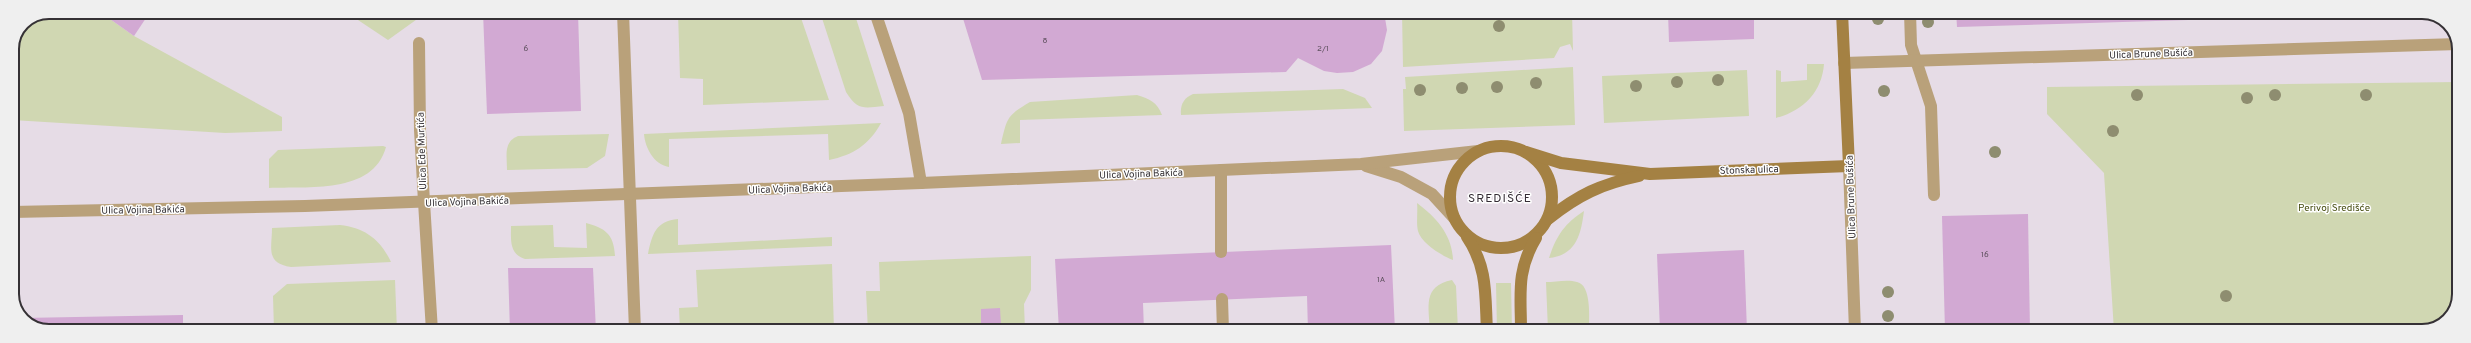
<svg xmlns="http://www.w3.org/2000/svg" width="2471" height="343" font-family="Overpass,sans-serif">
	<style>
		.green { fill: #d0d7b2 }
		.building { fill: #d2a9d3 }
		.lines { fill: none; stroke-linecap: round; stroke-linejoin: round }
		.lane { stroke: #b9a17a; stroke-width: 12 }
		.street { stroke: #b9a17a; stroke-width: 12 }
		.secondary { stroke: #a48143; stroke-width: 12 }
		.tree { fill: #8e8d70 }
		.labels { text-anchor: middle; stroke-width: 3; stroke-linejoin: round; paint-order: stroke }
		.number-label { font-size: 8px; fill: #5c4f5c }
		.street-label { font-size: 10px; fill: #353135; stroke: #fff }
		.park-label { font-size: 10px; fill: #464d0f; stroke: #fff }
		.quarter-label { font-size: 12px; letter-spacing: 1px; fill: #342c34; stroke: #fff }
		.rim { fill: none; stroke: #353135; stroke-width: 2 }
	</style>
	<rect width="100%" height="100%" fill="#e6dce6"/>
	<g class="green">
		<polygon points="50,12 100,12 134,36 282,117 282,131 225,133 12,120 12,50 27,21"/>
		<polygon points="346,12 427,12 388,40"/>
		<polygon points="678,12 799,12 829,100 703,105 703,79 680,78"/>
		<path d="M820 12H854L884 106C864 108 858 111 846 92Z"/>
		<polygon points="1402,12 1572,12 1573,51 1570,44 1560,47 1554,58 1403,67"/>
		<path d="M1807 64H1824C1822 92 1803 111 1776 118V70L1781 71V82L1807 80Z"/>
		<polygon points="1573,67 1575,125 1404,131 1403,89 1406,89 1405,77"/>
		<polygon points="1747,70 1749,116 1604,123 1602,76"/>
		<polygon points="2459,82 2459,298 2446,322 2421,331 2114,331 2104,173 2047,114 2047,87"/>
		<path d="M1343 89 1365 98 1372 108 1181 115C1180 104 1184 98 1193 94Z"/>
		<path d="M1137 95C1150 99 1157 102 1162 115L1020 120V143L1001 144C1007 119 1006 116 1030 102Z"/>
		<path d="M881 123C869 145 853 155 829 160L828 134 669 139V167C653 164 645 147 644 134Z"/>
		<path d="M609 134 605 156 587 168 507 170C507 156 503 142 518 136Z"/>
		<path d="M383 146 386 147C373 195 306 186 269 188V159L278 150Z"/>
		<path d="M1417 203C1437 218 1452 235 1453 260 1442 256 1421 243 1418 231 1416 223 1418 211 1417 203Z"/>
		<path d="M1584 211C1581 233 1577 255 1549 258 1556 236 1565 223 1584 211Z"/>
		<path d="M678 219V245L832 237V246L648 254C652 234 656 221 678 219Z"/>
		<path d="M586 223C605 228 614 234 615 256L525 259C509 254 511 240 511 226L553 225 554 247 587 248Z"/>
		<path d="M340 225C365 228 380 239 391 262L291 267C265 263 272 248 272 228Z"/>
		<polygon points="1031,256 1031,290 1024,304 1025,331 868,331 866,291 880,291 879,262"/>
		<polygon points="832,264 834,331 680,331 679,308 698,307 696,270"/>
		<polygon points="395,280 397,331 274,331 273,296 287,284"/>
		<path d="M1452 280 1456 286 1458 331H1430C1429 307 1422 286 1452 280Z"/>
		<path d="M1546 282C1555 282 1568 279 1577 282 1592 285 1589 319 1589 331H1548Z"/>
		<polygon points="1496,283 1511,283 1512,331 1497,331"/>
	</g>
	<g class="building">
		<polygon points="100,12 150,12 134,36"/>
		<polygon points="483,12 578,12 581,111 487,114"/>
		<polygon points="961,12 1384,12 1387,30 1382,51 1371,64 1353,72 1337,73 1324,71 1298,58 1286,72 982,80"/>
		<polygon points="1668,12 1754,12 1754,39 1669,42"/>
		<polygon points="1956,12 2385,12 2385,14 1957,27"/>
		<polygon points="2028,214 2030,331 1945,331 1942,216"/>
		<polygon points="1391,245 1395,331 1308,331 1307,296 1143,303 1144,331 1059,331 1055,259"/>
		<polygon points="1744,250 1747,331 1660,331 1657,254"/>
		<polygon points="508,268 593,268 596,331 510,331"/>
		<polygon points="1000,308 1001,326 981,327 981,309"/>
		<polygon points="183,315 183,331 45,331 22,318"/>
	</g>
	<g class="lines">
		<g class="lane">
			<polyline points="623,12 635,331"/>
			<polyline points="1910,12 1911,45 1931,106 1934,195"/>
			<polyline points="419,43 420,130 424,202"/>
			<polyline points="1221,170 1221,252"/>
			<polyline points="1222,299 1223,331"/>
		</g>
		<g class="street">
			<polyline points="875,12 909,113 921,183"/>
			<polyline points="1844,63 2458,44"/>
			<polyline points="1366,166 1401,177 1432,194 1454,218"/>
			<polyline points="1849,166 1855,331"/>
			<polyline points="424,202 432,331"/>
			<polyline points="12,212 305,206 921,183 1361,164 1478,151"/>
		</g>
		<g class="secondary">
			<circle cx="1501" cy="197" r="51"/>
			<polyline points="1526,152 1561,163 1650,174 1849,166 1842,12"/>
			<path d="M1548 219C1578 195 1601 184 1639 176"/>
			<path d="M1467 237C1488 268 1485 295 1487 331"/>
			<path d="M1521 331C1521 294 1516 271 1536 238"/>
		</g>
	</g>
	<g class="tree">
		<circle cx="1878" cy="19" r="6"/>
		<circle cx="1928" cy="22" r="6"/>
		<circle cx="1499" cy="26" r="6"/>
		<circle cx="1718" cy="80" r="6"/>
		<circle cx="1677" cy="82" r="6"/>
		<circle cx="1536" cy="83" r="6"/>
		<circle cx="1636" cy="86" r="6"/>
		<circle cx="1497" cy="87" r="6"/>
		<circle cx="1462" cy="88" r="6"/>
		<circle cx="1420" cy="90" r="6"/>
		<circle cx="1884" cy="91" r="6"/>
		<circle cx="2137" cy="95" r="6"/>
		<circle cx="2275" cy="95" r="6"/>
		<circle cx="2366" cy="95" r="6"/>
		<circle cx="2247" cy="98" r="6"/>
		<circle cx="2113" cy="131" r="6"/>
		<circle cx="1995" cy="152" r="6"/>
		<circle cx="1888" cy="292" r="6"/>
		<circle cx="2226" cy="296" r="6"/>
		<circle cx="1888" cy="316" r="6"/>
	</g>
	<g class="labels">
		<g class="number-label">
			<text x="1045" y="43">8</text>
			<text x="526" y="51">6</text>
			<text x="1323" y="51">2/1</text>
			<text x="1985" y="257">16</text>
			<text x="1381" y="282">1A</text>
		</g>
		<g class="street-label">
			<text transform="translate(2151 53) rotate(-2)" y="4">Ulica Brune Bušića</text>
			<text transform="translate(421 151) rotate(-92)" y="4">Ulica Ede Murtića</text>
			<text transform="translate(1749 169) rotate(-2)" y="4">Stonska ulica</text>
			<text transform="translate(1141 173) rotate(-2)" y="4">Ulica Vojina Bakića</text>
			<text transform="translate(790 188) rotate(-2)" y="4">Ulica Vojina Bakića</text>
			<text transform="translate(1850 197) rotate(-92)" y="4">Ulica Brune Bušića</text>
			<text transform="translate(467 201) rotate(-2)" y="4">Ulica Vojina Bakića</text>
			<text transform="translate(143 209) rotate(-1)" y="4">Ulica Vojina Bakića</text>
		</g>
		<g class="park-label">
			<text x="2334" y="211">Perivoj Središće</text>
		</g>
		<g class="quarter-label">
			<text x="1500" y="202">SREDIŠĆE</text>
		</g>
	</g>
	<path d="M0 0H2471V343H0ZM49 19H2422A30 30 0 0 1 2452 49V294A30 30 0 0 1 2422 324H49A30 30 0 0 1 19 294V49A30 30 0 0 1 49 19Z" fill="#efefef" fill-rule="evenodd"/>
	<path class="rim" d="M49 19H2422A30 30 0 0 1 2452 49V294A30 30 0 0 1 2422 324H49A30 30 0 0 1 19 294V49A30 30 0 0 1 49 19Z"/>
</svg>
